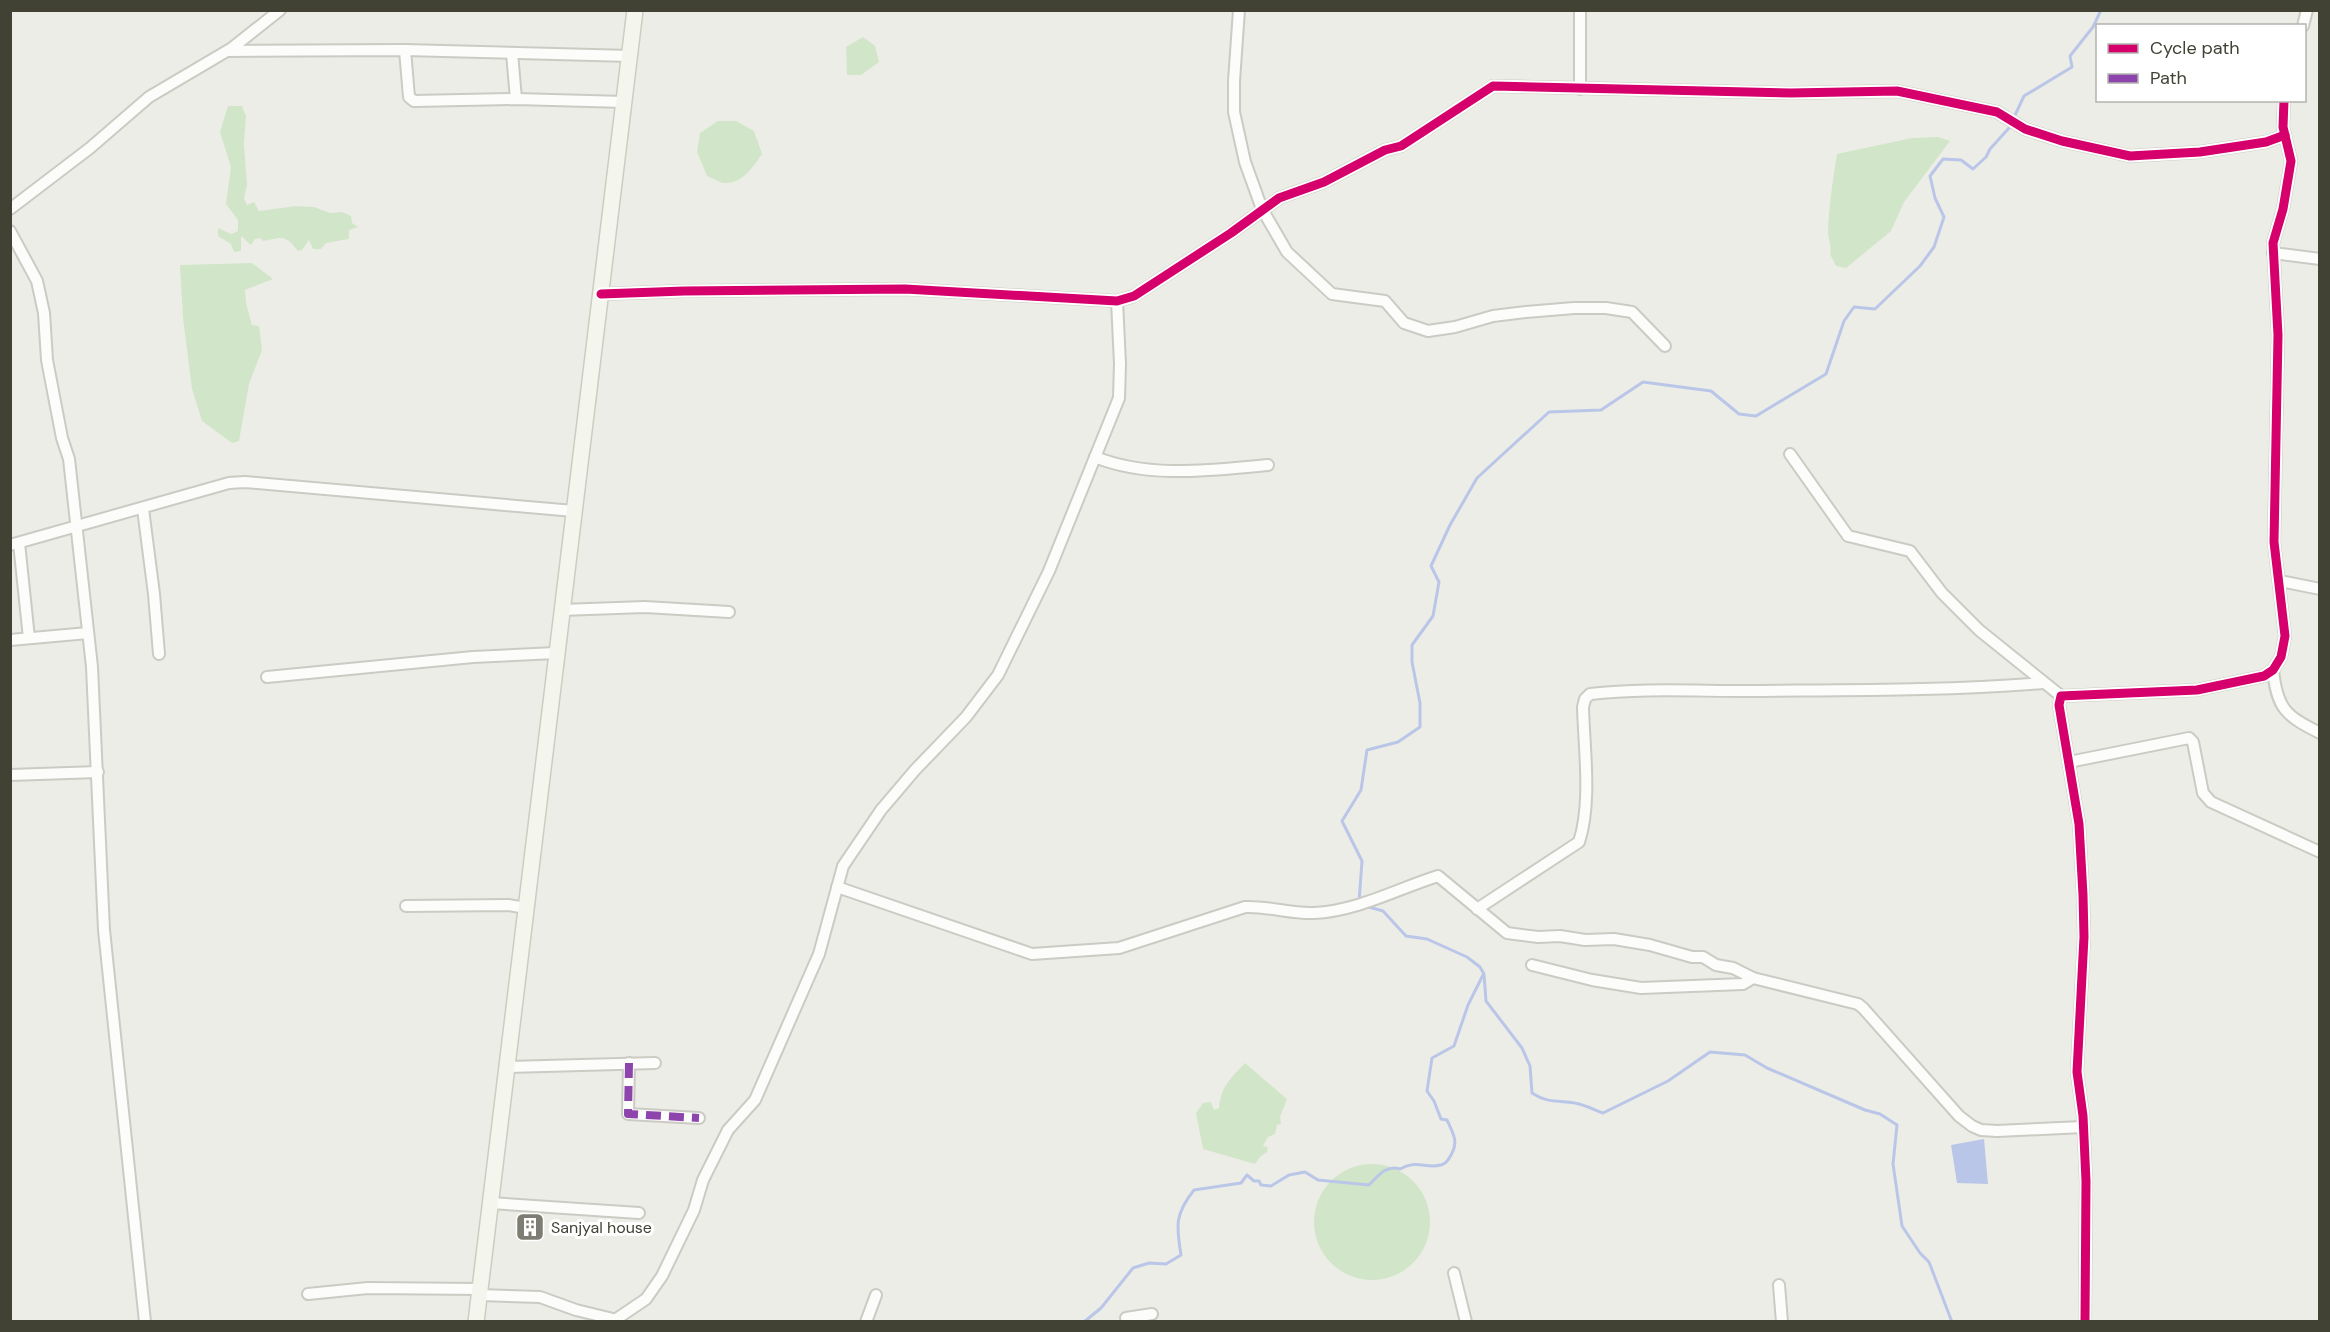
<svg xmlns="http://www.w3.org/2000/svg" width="2330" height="1332" font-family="'DM Sans',sans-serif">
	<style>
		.green { fill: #d1e6c8 }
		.water { fill: #bac6e8 }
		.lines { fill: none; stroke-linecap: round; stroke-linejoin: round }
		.stream { stroke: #bac6e8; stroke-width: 3 }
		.street-casing { stroke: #cbcbc4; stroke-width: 14 }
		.secondary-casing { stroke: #cccdc0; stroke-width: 18 }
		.street { stroke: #fcfcfb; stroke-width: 10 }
		.secondary { stroke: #f4f5ed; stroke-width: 15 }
		.quiet { stroke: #8e44ad; stroke-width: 8; stroke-dasharray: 15 8; stroke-linecap: butt }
		.cycleway-casing { stroke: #fff; stroke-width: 13 }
		.cycleway { stroke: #d6006c; stroke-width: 9 }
		.labels { text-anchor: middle; stroke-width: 6; stroke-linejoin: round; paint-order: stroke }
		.poi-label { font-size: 16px; fill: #414134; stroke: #fff; text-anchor: start }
	</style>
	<rect width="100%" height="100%" fill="#edede7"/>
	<g class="green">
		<polygon points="863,37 875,46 879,62 861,75 847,75 846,47"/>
		<path d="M228 106H242L246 116 244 144 247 185 244 199 247 205 254 202 259 211 296 206 314 207 330 213 342 212 351 216 352 223 358 227 349 230V239L326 243 321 249H313L309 240 302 250 298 251C285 234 283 237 263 241L260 238 255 239 251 245 241 236V251L234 252 231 244 218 236V228L231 234 238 231V220L226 204 231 167 220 132Z"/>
		<path d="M718 121H736L754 131 762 154C754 166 742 184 725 183 720 183 712 178 707 176L697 152 700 133Z"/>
		<path d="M1938 137 1950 141 1904 202 1891 231 1846 268 1836 266 1830 254C1832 245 1828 240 1828 231 1829 205 1833 179 1837 154L1912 138Z"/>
		<polygon points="252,263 273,279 245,290 246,303 252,325 259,326 262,350 249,384 239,441 232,443 202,421 192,389 183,318 180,265"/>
		<path d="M1245 1063 1287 1099 1280 1117 1281 1124 1277 1125 1275 1134 1268 1137 1263 1146 1268 1147 1267 1152 1260 1157 1255 1164 1203 1149 1196 1113 1203 1103 1211 1102 1214 1110 1219 1108C1221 1086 1231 1078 1245 1063Z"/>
		<circle cx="1372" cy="1222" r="58"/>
	</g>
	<polygon class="water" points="1984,1139 1988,1184 1957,1183 1951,1145"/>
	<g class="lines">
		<g class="stream">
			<polyline points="1359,902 1362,861 1342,821 1361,790 1367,750 1398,742 1420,727 1420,703 1412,662 1412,645 1433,616 1439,582 1431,566 1450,525 1477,478 1549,412 1601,410 1643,382 1711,391 1739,414 1756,416 1826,374 1844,321 1854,307 1875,309 1920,266 1934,247 1944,217 1935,198 1930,176 1943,159 1961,160 1973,169 1986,157 1990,149 2009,128 2024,96 2072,67 2070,56 2093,27 2101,10"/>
			<path d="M1365 906 1383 911 1406 936 1427 939 1467 957 1480 967 1484 974 1486 1001 1522 1048 1530 1066 1532 1093C1550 1105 1561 1099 1579 1104 1587 1106 1595 1110 1603 1113L1668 1081 1710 1052 1745 1055 1767 1068 1865 1110 1880 1114 1897 1125 1893 1164 1902 1226 1920 1253 1929 1262 1952 1322"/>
			<path d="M1084 1322 1101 1308 1133 1268 1149 1263 1166 1264 1181 1255C1176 1225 1175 1214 1194 1190L1241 1183 1247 1175 1254 1181H1259L1261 1185 1271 1186 1289 1175 1305 1172 1318 1180 1369 1185C1377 1177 1386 1164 1400 1169 1418 1159 1425 1169 1441 1165 1446 1164 1449 1159 1451 1155 1459 1142 1453 1133 1447 1120L1441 1119 1434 1101 1427 1091 1432 1058 1454 1046 1468 1005 1483 975"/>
		</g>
		<g class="street-casing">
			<g id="street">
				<polyline points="1239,10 1234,81 1234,112 1245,162 1262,209 1287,252 1332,294 1385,301 1404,323 1428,331 1455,327 1493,316 1526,312 1574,308 1606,308 1632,312 1665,346"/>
				<polyline points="2303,26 2307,10"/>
				<polyline points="405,50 409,97 414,101 516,99 625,102"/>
				<polyline points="228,51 405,50 631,56"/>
				<polyline points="512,53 516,99"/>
				<polyline points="1580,89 1580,10"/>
				<polyline points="10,209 90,148 149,97 232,48 280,10"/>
				<polyline points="10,231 37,281 44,313 47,360 62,438 69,459 92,667 104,930 145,1322"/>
				<polyline points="2273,253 2320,259"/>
				<polyline points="601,294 684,291 905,289 1117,301 1134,296 1231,233 1279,198 1324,182 1385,150 1401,146 1493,86 1791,93 1897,91 1997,112 2025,129 2062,141 2130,156 2200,152 2266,142 2285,135"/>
				<polyline points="1790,454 1848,536 1910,551 1942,593 1979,630 2061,696"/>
				<path d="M1095 457C1150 479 1211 470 1268 465"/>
				<polyline points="143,509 154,594 159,654"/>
				<polyline points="19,543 29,638"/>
				<polyline points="10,545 229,483 245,482 574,511"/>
				<polyline points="2280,581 2320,589"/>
				<polyline points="561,610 645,607 729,612"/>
				<polyline points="10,640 88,633"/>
				<path d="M2273 670C2277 709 2286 716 2320 733"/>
				<polyline points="267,677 473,657 556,653"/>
				<polyline points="2069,762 2189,738 2193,742 2203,793 2211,802 2320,852"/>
				<polyline points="10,775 98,772"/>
				<path d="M837 887 1032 954 1119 948 1245 907C1269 906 1290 914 1314 913 1357 911 1397 889 1438 876L1507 933 1538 937 1560 936 1585 940 1614 939 1650 945 1692 957H1703L1716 965 1733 968 1753 978 1858 1004 1863 1008 1959 1116 1972 1126 1981 1130 1997 1131 2083 1127"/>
				<polyline points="406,906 508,905 526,908"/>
				<path d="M1477 909 1579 842C1592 803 1584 748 1583 707L1585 699 1590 694C1641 688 1694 691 1746 691 1845 690 1944 691 2043 683"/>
				<polyline points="1532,965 1592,980 1641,988 1743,984 1753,978"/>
				<polyline points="629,1063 628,1114 699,1118"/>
				<polyline points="506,1067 655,1063"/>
				<polyline points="490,1203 639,1213"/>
				<polyline points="1454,1273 1466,1322"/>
				<polyline points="1779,1285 1782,1322"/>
				<polyline points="308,1294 368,1288 480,1289"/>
				<polyline points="479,1295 540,1297 576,1310 613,1319"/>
				<polyline points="1126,1318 1152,1314"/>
				<polyline points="612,1322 646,1299 662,1276 694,1210 703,1180 728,1130 755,1100 819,954 843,866 881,810 915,770 966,717 998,675 1049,571 1119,398 1120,364 1117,301"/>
				<polyline points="866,1322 876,1295"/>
				<polyline points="2085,1322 2086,1181 2083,1116 2077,1072 2084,937 2083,895 2079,824 2059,705 2061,696 2197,690 2264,676 2273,670 2281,657 2285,636 2274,542 2278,335 2273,243 2283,209 2291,161 2283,127 2284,100"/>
			</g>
		</g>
		<g class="secondary-casing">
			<polyline id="secondary" points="476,1322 635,10"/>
		</g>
		<use href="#street" class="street"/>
		<use href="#secondary" class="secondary"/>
		<polyline class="quiet" points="629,1063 628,1114 699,1118"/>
		<g class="cycleway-casing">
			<g id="cycleway">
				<polyline points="601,294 684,291 905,289 1117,301 1134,296 1231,233 1279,198 1324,182 1385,150 1401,146 1493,86 1791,93 1897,91 1997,112 2025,129 2062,141 2130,156 2200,152 2266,142 2285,135"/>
				<polyline points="2085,1322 2086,1181 2083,1116 2077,1072 2084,937 2083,895 2079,824 2059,705 2061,696 2197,690 2264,676 2273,670 2281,657 2285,636 2274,542 2278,335 2273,243 2283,209 2291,161 2283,127 2284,100"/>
			</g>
		</g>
		<use href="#cycleway" class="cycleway"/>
	</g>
	<defs>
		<g id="building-square" transform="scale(1.5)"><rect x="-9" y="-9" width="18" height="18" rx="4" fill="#7d7d73" stroke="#fff"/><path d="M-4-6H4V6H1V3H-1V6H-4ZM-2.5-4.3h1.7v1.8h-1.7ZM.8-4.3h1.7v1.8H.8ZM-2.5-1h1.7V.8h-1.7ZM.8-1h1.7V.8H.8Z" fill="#fff"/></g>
	</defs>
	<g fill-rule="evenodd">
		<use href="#building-square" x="530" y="1227"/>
	</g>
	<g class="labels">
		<g class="poi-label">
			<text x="551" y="1233">Sanjyal house</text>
		</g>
	</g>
	<rect width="2330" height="1332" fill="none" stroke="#414134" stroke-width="24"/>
	<rect x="2096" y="24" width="210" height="78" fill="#ffffff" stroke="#b3b3ae" stroke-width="1.5"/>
	<rect x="2108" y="44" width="30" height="9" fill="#d6006c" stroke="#b3b3ae" stroke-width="1.5"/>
	<text x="2150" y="54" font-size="18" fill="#414134">Cycle path</text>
	<rect x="2108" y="74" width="30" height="9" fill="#8e44ad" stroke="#b3b3ae" stroke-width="1.5"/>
	<text x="2150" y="84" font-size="18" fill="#414134">Path</text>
</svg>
